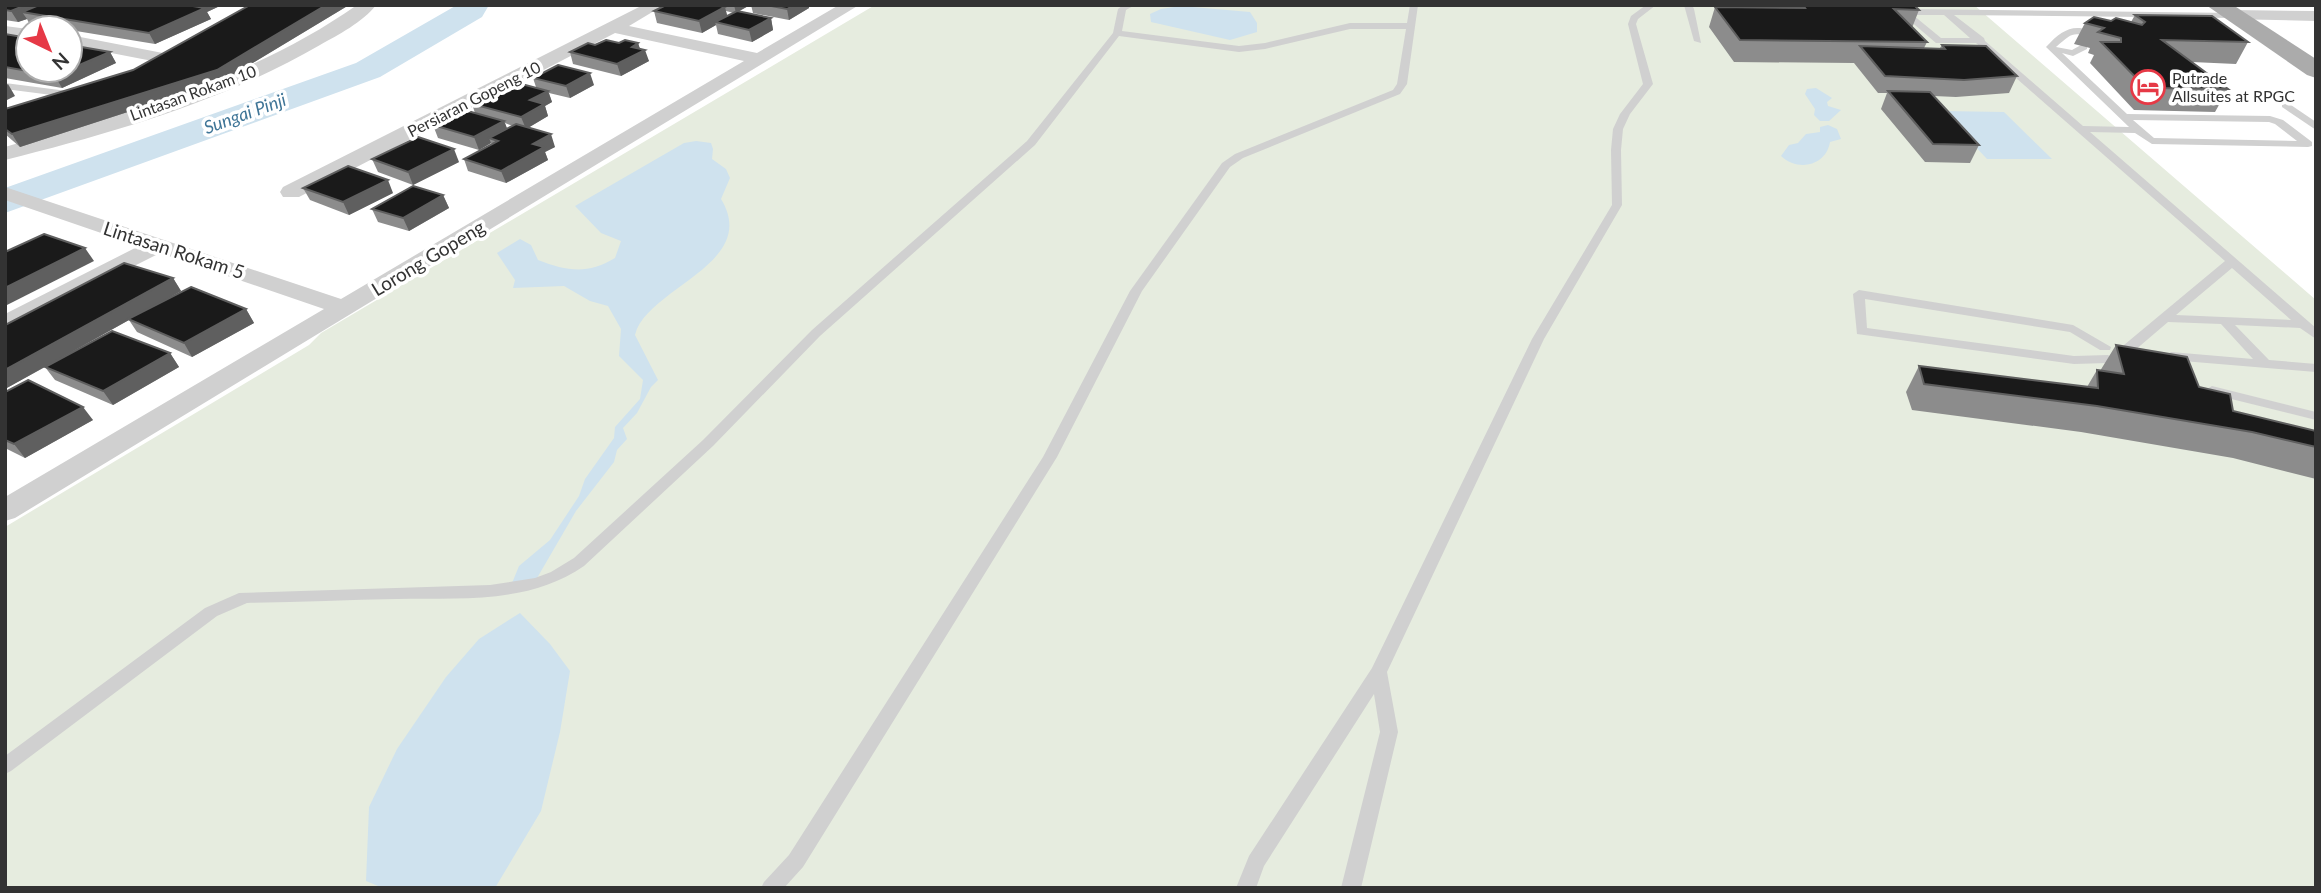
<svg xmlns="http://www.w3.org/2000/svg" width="2321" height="893" font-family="Lato,sans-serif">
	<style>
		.green { fill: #e6ecdf }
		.water { fill: #cfe2ee }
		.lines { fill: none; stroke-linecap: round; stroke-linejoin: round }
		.river { fill: #cfe2ee; fill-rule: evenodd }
		.lane { fill: #d0d0d0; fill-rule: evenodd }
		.street { fill: #d0d0d0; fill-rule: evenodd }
		.primary { fill: #ababab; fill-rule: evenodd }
		.wall { fill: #8c8c8c; fill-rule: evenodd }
		.shaded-wall { fill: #5f5f5f }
		.building { fill: #1a1a1a; stroke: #5f5f5f; stroke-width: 2 }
		.labels { text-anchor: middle; stroke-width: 7; stroke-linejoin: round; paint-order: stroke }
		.far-poi-label { font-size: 16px; fill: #333; stroke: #fff; text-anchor: start }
		.far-street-label { font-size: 16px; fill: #333; stroke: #fff }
		.far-water-label { font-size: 18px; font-style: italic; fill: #3f7597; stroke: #fff }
		.street-label { font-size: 19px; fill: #333; stroke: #fff }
	</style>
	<rect width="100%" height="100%" fill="#fff"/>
	<polygon class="green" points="875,5 1974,5 2316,300 2316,888 5,888 5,527 309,345 321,333"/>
	<g class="water">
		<polygon points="1181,6 1250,12 1257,23 1257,32 1230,40 1151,22 1150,14 1161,9"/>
		<polygon points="1816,88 1832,98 1827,102 1828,106 1841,110 1829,121 1820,121 1814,115 1815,109 1805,94 1807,89"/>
		<polygon points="1942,111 2004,112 2052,159 1987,159"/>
		<path d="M1828 125 1837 129 1841 139 1830 142C1826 166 1798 172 1781 156L1789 145 1798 143 1806 134 1820 132V127Z"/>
		<path d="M696 141 711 143 713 149 712 159 726 169 730 178 721 199C761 264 646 288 635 335L658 380 651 387 637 413 623 428 627 439 617 450 614 462 576 511 533 585 510 588 519 566 550 540 579 496 585 479 614 438 615 427 640 399 643 380 619 356 621 329 608 306 590 301 564 286 513 288 515 280 497 253 520 239 531 245 538 260C567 271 587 275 615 258L621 241 601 233 575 206 684 143Z"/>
		<polygon points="520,613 550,644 570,671 560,732 541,811 495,888 383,888 366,881 369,807 397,749 446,677 479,639"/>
	</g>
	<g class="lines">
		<polygon class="river" points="457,5 489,5 482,17 380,77 5,213 5,188 356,63"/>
		<g class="lane">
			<path d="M1123 5H1135L1126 10 1122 31 1239 46 1265 43 1350 23H1407L1410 5H1418L1407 84 1400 94 1243 158 1230 167 1142 291 1057 457 803 867 784 888H761L764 882 789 855 1043 457 1130 291 1222 163 1235 154 1393 90 1397 84 1406 29H1350L1265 49 1239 52 1119 36 1035 145 820 336 713 446 584 566C529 604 462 598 397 599 347 600 297 602 247 603L217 616 11 771 5 774V756L205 608 239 593 490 585 535 578 551 572 574 558 703 440 812 330 1027 141 1113 33 1118 9Z"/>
			<polygon points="1646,5 1656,5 1638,19 1636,24 1653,84 1630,114 1623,129 1621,150 1622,205 1544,339 1387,672 1398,732 1361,888 1341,888 1380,732 1374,694 1264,866 1256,888 1236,888 1249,856 1372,668 1532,339 1612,205 1611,150 1613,129 1620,114 1643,84 1628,24 1631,16"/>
			<polygon points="1684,5 1692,5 1694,9 1701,43 1694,41"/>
			<path d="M1905 9 2236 13 2237 15 2233 18 1954 15 1984 38 1985 41 2083 126 2129 127 2046 47C2063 28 2077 21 2100 36L2096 39C2073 32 2074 31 2056 47L2072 50 2081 45H2087V49L2073 56 2062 53 2127 114 2270 116 2283 120 2312 142V146L2308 147 2152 144 2135 133 2090 132 2316 328V339L2300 328 2235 325 2269 360 2316 364V372L2171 360 2165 356 2171 352 2253 359 2221 324 2168 322 2134 351H2124L2123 348 2124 345 2225 261 1976 43H1936L1902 14V10ZM1913 15H1944L1970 38H1941ZM2133 120 2269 122 2275 124 2297 141 2154 138ZM2232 268 2291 320 2176 315Z"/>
			<polygon points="5,83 75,92 80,95 75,98 5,89"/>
			<polygon points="2282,103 2288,103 2316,122 2316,130 2282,107"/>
			<polygon points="1859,290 2073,325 2111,347 2110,350 2100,350 2070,332 1865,299 1867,328 2074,356 2108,355 2114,359 2108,363 2074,364 1857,334 1853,294"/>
			<polygon points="2212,386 2316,412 2316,420 2207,393 2205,390"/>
		</g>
		<g class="street">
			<path d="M357 5H376C363 22 338 35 320 45 224 101 113 133 5 160V147C128 112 250 80 357 5Z"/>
			<polygon points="643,5 664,5 629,26 757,53 839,5 859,5 15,518 5,521 5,497 324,309 160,253 5,331 5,314 139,246 5,200 5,187 341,299 744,61 615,33 299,197 283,197 280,192 283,187"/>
			<polygon points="2233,10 2316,11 2316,21 2227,19 2224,15"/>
			<polygon points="5,26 28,29 28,39 5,36"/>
			<polygon points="70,35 168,54 177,59 168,64 70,45"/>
		</g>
		<polygon class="primary" points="2206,5 2233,5 2316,59 2316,78 2307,75"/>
	</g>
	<g class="wall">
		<polygon points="5,5 222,5 207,12 211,19 155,44 70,30 70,28 60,28 29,23 27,19 18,22 5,20"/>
		<polygon points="250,5 349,5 223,81 20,147 5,134 5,109 133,70"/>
		<path d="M721 5H750L739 11 771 18 773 30 752 42 718 34 716 25 702 33 657 23 654 11 724 7 723 6ZM726 11 734 13 727 16Z"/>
		<polygon points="751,5 809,5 809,8 789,20 753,13"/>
		<polygon points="1779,5 1914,5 1919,10 1912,28 1927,42 1924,48 1940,48 1942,45 2017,76 2009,93 1956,97 1934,96 1979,145 1970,163 1925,162 1881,109 1887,93 1878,93 1854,63 1734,62 1709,27 1715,7 1781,7"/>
		<polygon points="2135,15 2248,42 2236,64 2192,62 2228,89 2215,112 2134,110 2090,63 2094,55 2088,53 2090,48 2074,44 2085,23 2111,21 2131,22"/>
		<polygon points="5,34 110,52 116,63 62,88 5,78"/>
		<polygon points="619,43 638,43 640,49 649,61 621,76 573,64 570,52 595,45"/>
		<path d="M533 78 594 85 570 98 549 93 552 102 545 106 548 116 528 128 555 147 545 152 548 160 506 183 468 171 464 159 492 144 491 143 479 150 438 138 433 125 475 113 472 104 536 87ZM505 123 513 126 507 129Z"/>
		<polygon points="372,159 459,162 413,185 378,172"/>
		<polygon points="303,188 393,193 349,215 310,200"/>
		<polygon points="443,195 449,208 409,231 378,222 372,209"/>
		<polygon points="124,263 173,278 181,291 165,300 191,287 246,309 254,323 192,357 137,332 129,320 70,353 112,331 170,353 179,367 113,405 55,380 45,367 5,389 5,325"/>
		<polygon points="2116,345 2199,387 2233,411 2316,431 2316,479 2233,458 2081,432 1912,410 1906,392 1919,366 2087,387 2097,370 2100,371"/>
		<polygon points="5,392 93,420 25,458 5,448"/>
	</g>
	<g class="shaded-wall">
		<polygon points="26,5 59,5 22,12 27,19 18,22 11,11"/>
		<polygon points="201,5 222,5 207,12 211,19 155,44 149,33 203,9"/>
		<polygon points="326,5 349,5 223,81 20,147 12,134"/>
		<polygon points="734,5 750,5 736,13"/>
		<polygon points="794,5 809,5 809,8 789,20 787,9"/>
		<polygon points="725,7 728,19 715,22 716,25 702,33 699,21"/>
		<polygon points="771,18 773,30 752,42 749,30"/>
		<polygon points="638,43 641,52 645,50 649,61 621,76 617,64 632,47"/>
		<polygon points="110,52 116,63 62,88 55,76"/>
		<polygon points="590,73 594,85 570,98 566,86"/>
		<polygon points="8,84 15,96 5,101 5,86"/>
		<polygon points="548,91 552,102 545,106 548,116 526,129 521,117 530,100"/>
		<polygon points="504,121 509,133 489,138 491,143 479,150 474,137"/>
		<polygon points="551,134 555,147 545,152 548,160 506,183 501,171 533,144"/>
		<polygon points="454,149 459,162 413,185 408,172"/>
		<polygon points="388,180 393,193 349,215 343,202"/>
		<polygon points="443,195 449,208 409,231 403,218"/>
		<polygon points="85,248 94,261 5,306 5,288"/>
		<polygon points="173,278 181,291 5,389 5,370"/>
		<polygon points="246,309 254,323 192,357 184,343"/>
		<polygon points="170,353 179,367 113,405 103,391"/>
		<polygon points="83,407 93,420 25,458 14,444"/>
	</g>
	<g class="building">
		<polygon points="5,5 26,5 11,11 5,10"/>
		<polygon points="39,5 187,5 205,8 149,33 22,12"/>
		<polygon points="250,5 326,5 217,70 12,134 5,129 5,109 133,70"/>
		<polygon points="666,5 715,5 725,7 699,21 654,11"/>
		<polygon points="766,5 794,5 787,9"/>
		<polygon points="1803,5 1914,5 1919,10 1894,9 1927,42 1740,40 1715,7 1805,8"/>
		<polygon points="737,11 771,18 749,30 715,22"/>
		<polygon points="2135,15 2212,16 2248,42 2162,40 2228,89 2146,88 2101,42 2121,42 2121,38 2098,32 2104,28 2085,23 2094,17 2111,21 2116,18 2142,25 2145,22"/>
		<polygon points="5,34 28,38 28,70 69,70 55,76 5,67"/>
		<polygon points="606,40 619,43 625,40 638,43 632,47 645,50 617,64 570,52 588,43 595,45"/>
		<polygon points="70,45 110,52 70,69"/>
		<polygon points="1942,45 1986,46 2017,76 1964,80 1885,76 1860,46 1945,49"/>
		<polygon points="558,65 590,73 566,86 533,78"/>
		<polygon points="514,82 548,91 530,100 544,104 521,117 472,104"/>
		<polygon points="1888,91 1930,92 1979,145 1933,144"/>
		<polygon points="464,110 504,121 474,137 433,125"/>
		<polygon points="516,124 551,134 533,144 544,147 501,171 464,159 498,141 489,138"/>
		<polygon points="418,137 454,149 408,172 372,159"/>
		<polygon points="348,166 388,180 343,202 303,188"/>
		<polygon points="413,186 443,195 403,218 372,209"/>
		<polygon points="44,234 85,248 5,288 5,252"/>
		<polygon points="124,263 173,278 5,370 5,325"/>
		<polygon points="191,287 246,309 184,343 128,319"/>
		<polygon points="112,331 170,353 103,391 45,367"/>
		<polygon points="2116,345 2187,357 2199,387 2230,394 2233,411 2316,431 2316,447 2252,432 2097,406 1924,384 1919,366 2098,388 2097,370 2124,374"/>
		<polygon points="28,380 83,407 14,444 5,440 5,392"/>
	</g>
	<defs>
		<g id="hotel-ring" transform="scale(1.75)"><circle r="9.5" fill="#fff" stroke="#e63946" stroke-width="1.5"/><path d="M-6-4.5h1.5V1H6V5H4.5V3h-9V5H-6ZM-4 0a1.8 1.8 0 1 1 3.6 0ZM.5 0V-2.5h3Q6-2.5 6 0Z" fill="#e63946"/></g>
	</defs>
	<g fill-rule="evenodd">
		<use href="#hotel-ring" x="2148" y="87"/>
	</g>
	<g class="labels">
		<g class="far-poi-label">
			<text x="2172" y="84">Putrade<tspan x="2172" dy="18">Allsuites at RPGC</tspan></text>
		</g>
		<g class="far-street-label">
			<text transform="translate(193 93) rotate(-20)" y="6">Lintasan Rokam 10</text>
			<text transform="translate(474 99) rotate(-27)" y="6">Persiaran Gopeng 10</text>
		</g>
		<g class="far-water-label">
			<text transform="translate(245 114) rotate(-20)" y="6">Sungai Pinji</text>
		</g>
		<g class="street-label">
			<text transform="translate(174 250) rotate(18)" y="7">Lintasan Rokam 5</text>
			<text transform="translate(428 258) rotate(-31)" y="7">Lorong Gopeng</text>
		</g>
	</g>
	<rect width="2321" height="893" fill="none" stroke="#333333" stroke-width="14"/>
	<g transform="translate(49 49) rotate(137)"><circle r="33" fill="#ffffff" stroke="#adadad" stroke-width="2"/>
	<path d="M0-5L12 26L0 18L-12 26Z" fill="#e63946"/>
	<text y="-10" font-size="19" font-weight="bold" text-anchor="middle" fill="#333333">N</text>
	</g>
</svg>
